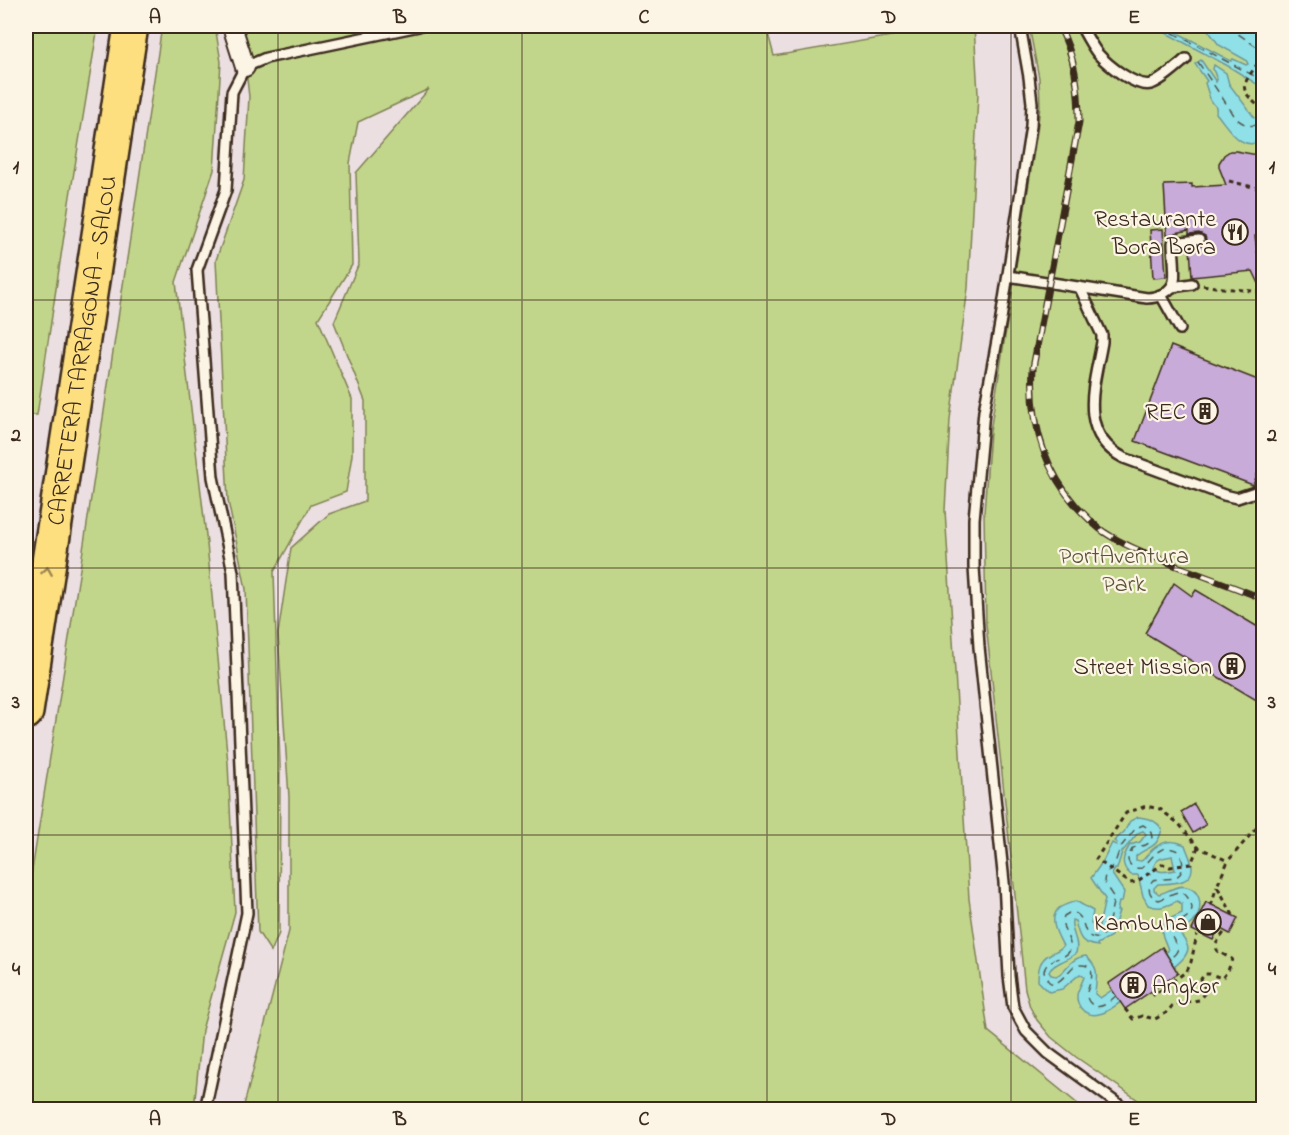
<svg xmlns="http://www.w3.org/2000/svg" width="1289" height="1135" font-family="'Indie Flower',sans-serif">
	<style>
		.green { fill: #c2d68b; stroke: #7e8054; stroke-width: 1.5 }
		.water { fill: #8fe0e7; stroke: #6d9797; stroke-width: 1.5; fill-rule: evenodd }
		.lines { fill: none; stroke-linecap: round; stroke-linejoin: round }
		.ferry { stroke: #505850; stroke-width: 1.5; stroke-dasharray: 8 6; stroke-linecap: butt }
		.building { fill: #c8abd8; stroke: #3b2a1e; stroke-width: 1.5 }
		.lane-casing { stroke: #3b2a1e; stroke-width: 14 }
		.street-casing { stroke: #3b2a1e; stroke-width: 22 }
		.highway-casing { stroke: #3b2a1e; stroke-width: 38 }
		.path { stroke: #3b2a1e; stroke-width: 3; stroke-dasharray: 4.5 4.5; stroke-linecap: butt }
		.lane { stroke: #fcf5e5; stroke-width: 9 }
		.street { stroke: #fcf5e5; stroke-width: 18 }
		.highway { stroke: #fddf80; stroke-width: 33 }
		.rail-casing { stroke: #3b2a1e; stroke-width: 7 }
		.rail { stroke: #fcf5e5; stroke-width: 4.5; stroke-dasharray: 14; stroke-linecap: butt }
		.oneway { stroke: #9c844f }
		.grid { fill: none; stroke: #3b2a1e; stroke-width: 1.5; stroke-opacity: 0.55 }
		.labels { text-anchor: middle; stroke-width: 4.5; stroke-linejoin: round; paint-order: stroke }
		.poi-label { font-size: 24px; fill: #3b2a1e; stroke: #fcf5e5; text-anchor: end }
		.street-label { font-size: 24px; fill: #3b2a1e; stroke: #fcf5e5 }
		.park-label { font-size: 24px; fill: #5d5539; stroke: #fcf5e5 }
		.neatline { fill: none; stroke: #3b2a1e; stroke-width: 2 }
		.grid-label { font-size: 20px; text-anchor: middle; font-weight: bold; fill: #3b2a1e }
	</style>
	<rect width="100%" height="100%" fill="#ecdfe1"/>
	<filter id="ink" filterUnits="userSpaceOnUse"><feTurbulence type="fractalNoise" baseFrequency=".0167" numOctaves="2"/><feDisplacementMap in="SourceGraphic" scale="12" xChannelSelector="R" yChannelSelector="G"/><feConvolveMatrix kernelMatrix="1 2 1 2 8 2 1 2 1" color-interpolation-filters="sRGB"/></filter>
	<g filter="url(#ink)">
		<g class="green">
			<polygon points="26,26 98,26 70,196 37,415 26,415"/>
			<polygon points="162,26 215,26 221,62 214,170 176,282 207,544 228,763 235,912 202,1030 194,1109 26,1109 26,908 86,531"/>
			<polygon points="241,26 507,26 508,29 513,26 766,26 774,56 950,26 974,26 978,94 968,288 950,419 945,510 969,899 988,1031 1084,1109 243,1109 289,931 289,797 278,634 291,548 329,514 365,501 365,401 334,322 359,263 356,173 429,89 358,122 350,163 352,265 318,319 352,399 352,455 346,492 311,505 274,572 280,768 279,933 271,952 258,932 246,589 228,501 216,260 244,180 249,97"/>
			<polygon points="1029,26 1263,26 1263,1109 1151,1109 1076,1057 1051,1037 1037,1020 1030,1007 1025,989 986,624 984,513 990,432 1037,132 1040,106 1039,78"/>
		</g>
		<g class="water">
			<polygon points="1153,26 1165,26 1231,61 1233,59 1246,65 1248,64 1246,60 1219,45 1205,26 1263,26 1263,88 1228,66"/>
			<path d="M1201 60 1216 82 1217 80 1213 69 1214 65 1226 73 1229 84 1254 117 1257 119 1261 117 1263 114V139C1242 155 1228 127 1216 113 1217 108 1215 104 1211 102L1205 83 1207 81 1195 64Z"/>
			<path d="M1138 817C1148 818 1156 820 1162 829 1157 850 1149 845 1136 856V860C1137 860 1139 861 1141 861 1144 860 1146 856 1148 854 1158 842 1171 838 1185 845 1187 852 1193 862 1192 869 1191 885 1169 883 1158 884L1154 888V890L1159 894C1167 892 1178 884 1187 887 1204 892 1202 913 1193 923 1189 927 1184 928 1180 931 1181 939 1185 938 1187 945 1191 953 1180 962 1174 967L1165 953 1168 951C1165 937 1157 935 1167 920L1182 913V904L1177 901C1166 906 1160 910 1148 905L1143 896 1138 875H1131C1119 865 1123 856 1130 845L1140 842 1146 834 1143 831 1138 833 1122 852 1117 869H1115L1112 874 1124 892 1122 902H1119L1117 911H1119L1111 936 1097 944 1098 946C1080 944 1079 937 1075 921L1072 920C1070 932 1080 941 1076 953 1068 961 1054 962 1049 972L1051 975C1053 975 1055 976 1056 976 1064 975 1069 957 1086 956 1101 970 1096 976 1095 994L1100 998 1112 990 1121 1002C1114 1006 1107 1013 1099 1014 1087 1017 1076 1008 1077 995 1078 989 1082 983 1084 977L1080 974 1062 989 1049 992 1038 981C1038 970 1039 960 1050 954 1055 951 1059 951 1063 946 1058 936 1048 920 1058 909 1062 905 1071 903 1076 901L1093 911 1091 924 1099 926 1105 899 1091 878 1103 861 1112 843 1116 845 1117 843 1114 841 1124 832 1130 821ZM1172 856 1175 870C1167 871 1159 874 1154 867 1156 857 1164 858 1172 856Z"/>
		</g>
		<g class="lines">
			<g class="ferry">
				<polyline points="1160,26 1264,81"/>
				<polyline points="1227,26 1264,52"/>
				<path d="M1198 62 1236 118C1244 126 1254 128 1264 122"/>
				<path d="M1116 996C1112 999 1108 1003 1104 1005 1095 1010 1085 1002 1087 992 1089 984 1097 972 1087 966 1083 964 1077 965 1073 967 1065 974 1051 998 1044 971 1048 955 1066 961 1070 950 1073 939 1059 930 1064 916L1069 913C1073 913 1075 912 1078 915 1086 921 1082 937 1095 938 1101 939 1104 934 1107 930L1114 898 1106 886 1104 881 1105 875 1115 863 1120 848 1136 828 1143 825 1150 829 1152 837C1147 849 1144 844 1133 848L1128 856V860C1130 867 1135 869 1142 868 1154 857 1159 842 1178 851 1184 859 1186 874 1174 878 1167 880 1160 878 1153 880 1146 888 1149 897 1159 900 1169 897 1180 885 1188 898 1202 919 1175 918 1172 931 1169 944 1188 946 1169 959"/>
			</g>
		</g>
		<g class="building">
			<polygon points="1230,151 1236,151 1263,156 1263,235 1255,236 1257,252 1261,256 1263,264 1263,292 1253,271 1192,277 1190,248 1203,245 1206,240 1205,236 1199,233 1189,234 1189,230 1167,235 1164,185 1192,184 1192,187 1226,185 1219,167 1219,163 1224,155"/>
			<polygon points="1163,229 1166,277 1153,278 1150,230"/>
			<polygon points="1171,346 1263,382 1263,459 1253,485 1135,441"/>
			<polygon points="1174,583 1192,596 1196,590 1263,630 1263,704 1145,633"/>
			<polygon points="1194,804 1206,825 1193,833 1181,812"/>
			<polygon points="1206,902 1238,918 1230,934 1219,928 1213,940 1192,930"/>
			<polygon points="1162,947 1178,973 1125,1009 1108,984"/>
		</g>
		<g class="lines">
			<g class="lane-casing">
				<g id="lane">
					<polyline points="1020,26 1029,77 1032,103 1031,126 1001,319 984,411 974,519 974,567 979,647 1004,882 1009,976 1013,1007 1026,1031 1048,1053 1126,1110"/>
					<path d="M1081 26C1086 35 1091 45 1098 54 1108 65 1136 88 1151 84 1162 81 1177 66 1186 59"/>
					<path d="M1008 276 1147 298C1157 298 1172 292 1174 281 1176 273 1173 252 1173 243L1199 240"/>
					<polyline points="1172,287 1192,284"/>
					<path d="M1080 288 1102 335V342C1095 384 1076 433 1124 458L1224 495 1237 498 1264 489"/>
					<polyline points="1161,295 1180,329"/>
					<polyline points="205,1110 247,913 233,572 213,477 197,270 226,190 232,92 245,67 266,58 419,26"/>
				</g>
			</g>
			<g class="street-casing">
				<polyline id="street" points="232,26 245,67"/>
			</g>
			<g class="highway-casing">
				<g id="highway">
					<path id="s1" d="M26 712 131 26"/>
				</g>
			</g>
			<g class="path">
				<polyline points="1258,50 1264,43"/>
				<path d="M1258 63C1240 89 1238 88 1264 111"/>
				<polyline points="1229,181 1257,188 1264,193"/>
				<path d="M1203 285C1223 289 1243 289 1264 293"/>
				<polyline points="1198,847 1191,864 1170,867 1163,864 1136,882 1130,883 1096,859 1126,813 1146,806 1160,809 1179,824 1198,847 1228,861"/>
				<polyline points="1211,905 1217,886"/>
				<polyline points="1233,915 1217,886 1228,861 1264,819"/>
				<polyline points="1152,991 1154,995 1187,971 1191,962 1197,935"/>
				<polyline points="1125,1009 1133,1019 1142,1016 1155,1019 1166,1013 1174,1004 1199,1000 1206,991 1201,979 1205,974 1210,974 1222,978 1228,971 1232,959 1217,951 1216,944 1225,931"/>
			</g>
			<use href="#lane" class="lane"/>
			<use href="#street" class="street"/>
			<use href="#highway" class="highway"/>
			<g class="rail-casing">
				<path id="rail" d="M1059 26C1075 56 1079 88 1079 122L1033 368C1030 420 1042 467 1077 507 1086 516 1094 525 1104 532 1125 546 1150 555 1174 565 1204 576 1234 587 1264 599"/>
			</g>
			<use href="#rail" class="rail"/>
		</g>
		<defs><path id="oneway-chevron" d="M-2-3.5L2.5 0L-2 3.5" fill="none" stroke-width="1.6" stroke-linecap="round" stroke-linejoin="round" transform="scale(1.5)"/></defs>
		<use class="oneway" href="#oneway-chevron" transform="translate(47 571) rotate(-81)"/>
	</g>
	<path class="grid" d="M278 26V1110M522 26V1110M767 26V1110M1011 26V1110M26 300H1264M26 568H1264M26 835H1264"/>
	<defs>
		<g id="restaurant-ring" transform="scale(1.35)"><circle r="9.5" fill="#fcf5e5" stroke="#3b2a1e" stroke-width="1.5"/><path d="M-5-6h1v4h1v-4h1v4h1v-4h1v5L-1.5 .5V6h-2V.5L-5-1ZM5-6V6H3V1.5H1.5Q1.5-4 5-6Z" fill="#3b2a1e"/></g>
		<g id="building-ring" transform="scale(1.35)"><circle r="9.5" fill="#fcf5e5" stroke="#3b2a1e" stroke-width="1.5"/><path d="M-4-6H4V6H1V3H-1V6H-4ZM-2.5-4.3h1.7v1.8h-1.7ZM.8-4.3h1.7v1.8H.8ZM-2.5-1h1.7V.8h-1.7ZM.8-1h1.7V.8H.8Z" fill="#3b2a1e"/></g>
		<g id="shop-ring" transform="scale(1.35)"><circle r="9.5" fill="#fcf5e5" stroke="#3b2a1e" stroke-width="1.5"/><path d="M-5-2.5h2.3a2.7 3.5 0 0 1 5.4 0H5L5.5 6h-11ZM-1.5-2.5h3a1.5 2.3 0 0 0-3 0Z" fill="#3b2a1e"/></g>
	</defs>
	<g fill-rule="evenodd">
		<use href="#restaurant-ring" x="1235" y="232"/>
		<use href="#building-ring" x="1205" y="411"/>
		<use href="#building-ring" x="1232" y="666"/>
		<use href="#shop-ring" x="1208" y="922"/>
		<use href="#building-ring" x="1133" y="985"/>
	</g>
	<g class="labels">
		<g class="poi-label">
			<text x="1216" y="226">Restaurante<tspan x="1216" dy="28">Bora Bora</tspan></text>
			<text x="1186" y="419">REC</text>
			<text x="1212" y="674">Street Mission</text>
			<text x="1188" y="930">Kambuha</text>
			<text x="1152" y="993" text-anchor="start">Angkor</text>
		</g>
		<g class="street-label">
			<text dy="8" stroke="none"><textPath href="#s1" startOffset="366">CARRETERA TARRAGONA - SALOU</textPath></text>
		</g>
		<g class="park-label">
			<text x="1124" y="563">PortAventura<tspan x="1124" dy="28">Park</tspan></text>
		</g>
	</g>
	<rect width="1289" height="1135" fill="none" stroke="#fcf5e5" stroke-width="66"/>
	<rect x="33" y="33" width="1223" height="1069" class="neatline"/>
	<g class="grid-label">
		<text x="155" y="23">A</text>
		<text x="400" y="23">B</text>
		<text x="644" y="23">C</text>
		<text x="889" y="23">D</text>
		<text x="1134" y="23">E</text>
		<text x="16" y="173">1</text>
		<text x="1272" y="173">1</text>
		<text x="16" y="441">2</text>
		<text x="1272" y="441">2</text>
		<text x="16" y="708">3</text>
		<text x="1272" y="708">3</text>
		<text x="16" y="975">4</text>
		<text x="1272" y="975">4</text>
		<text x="155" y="1125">A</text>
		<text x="400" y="1125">B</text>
		<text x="644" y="1125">C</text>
		<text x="889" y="1125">D</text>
		<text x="1134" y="1125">E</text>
	</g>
</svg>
